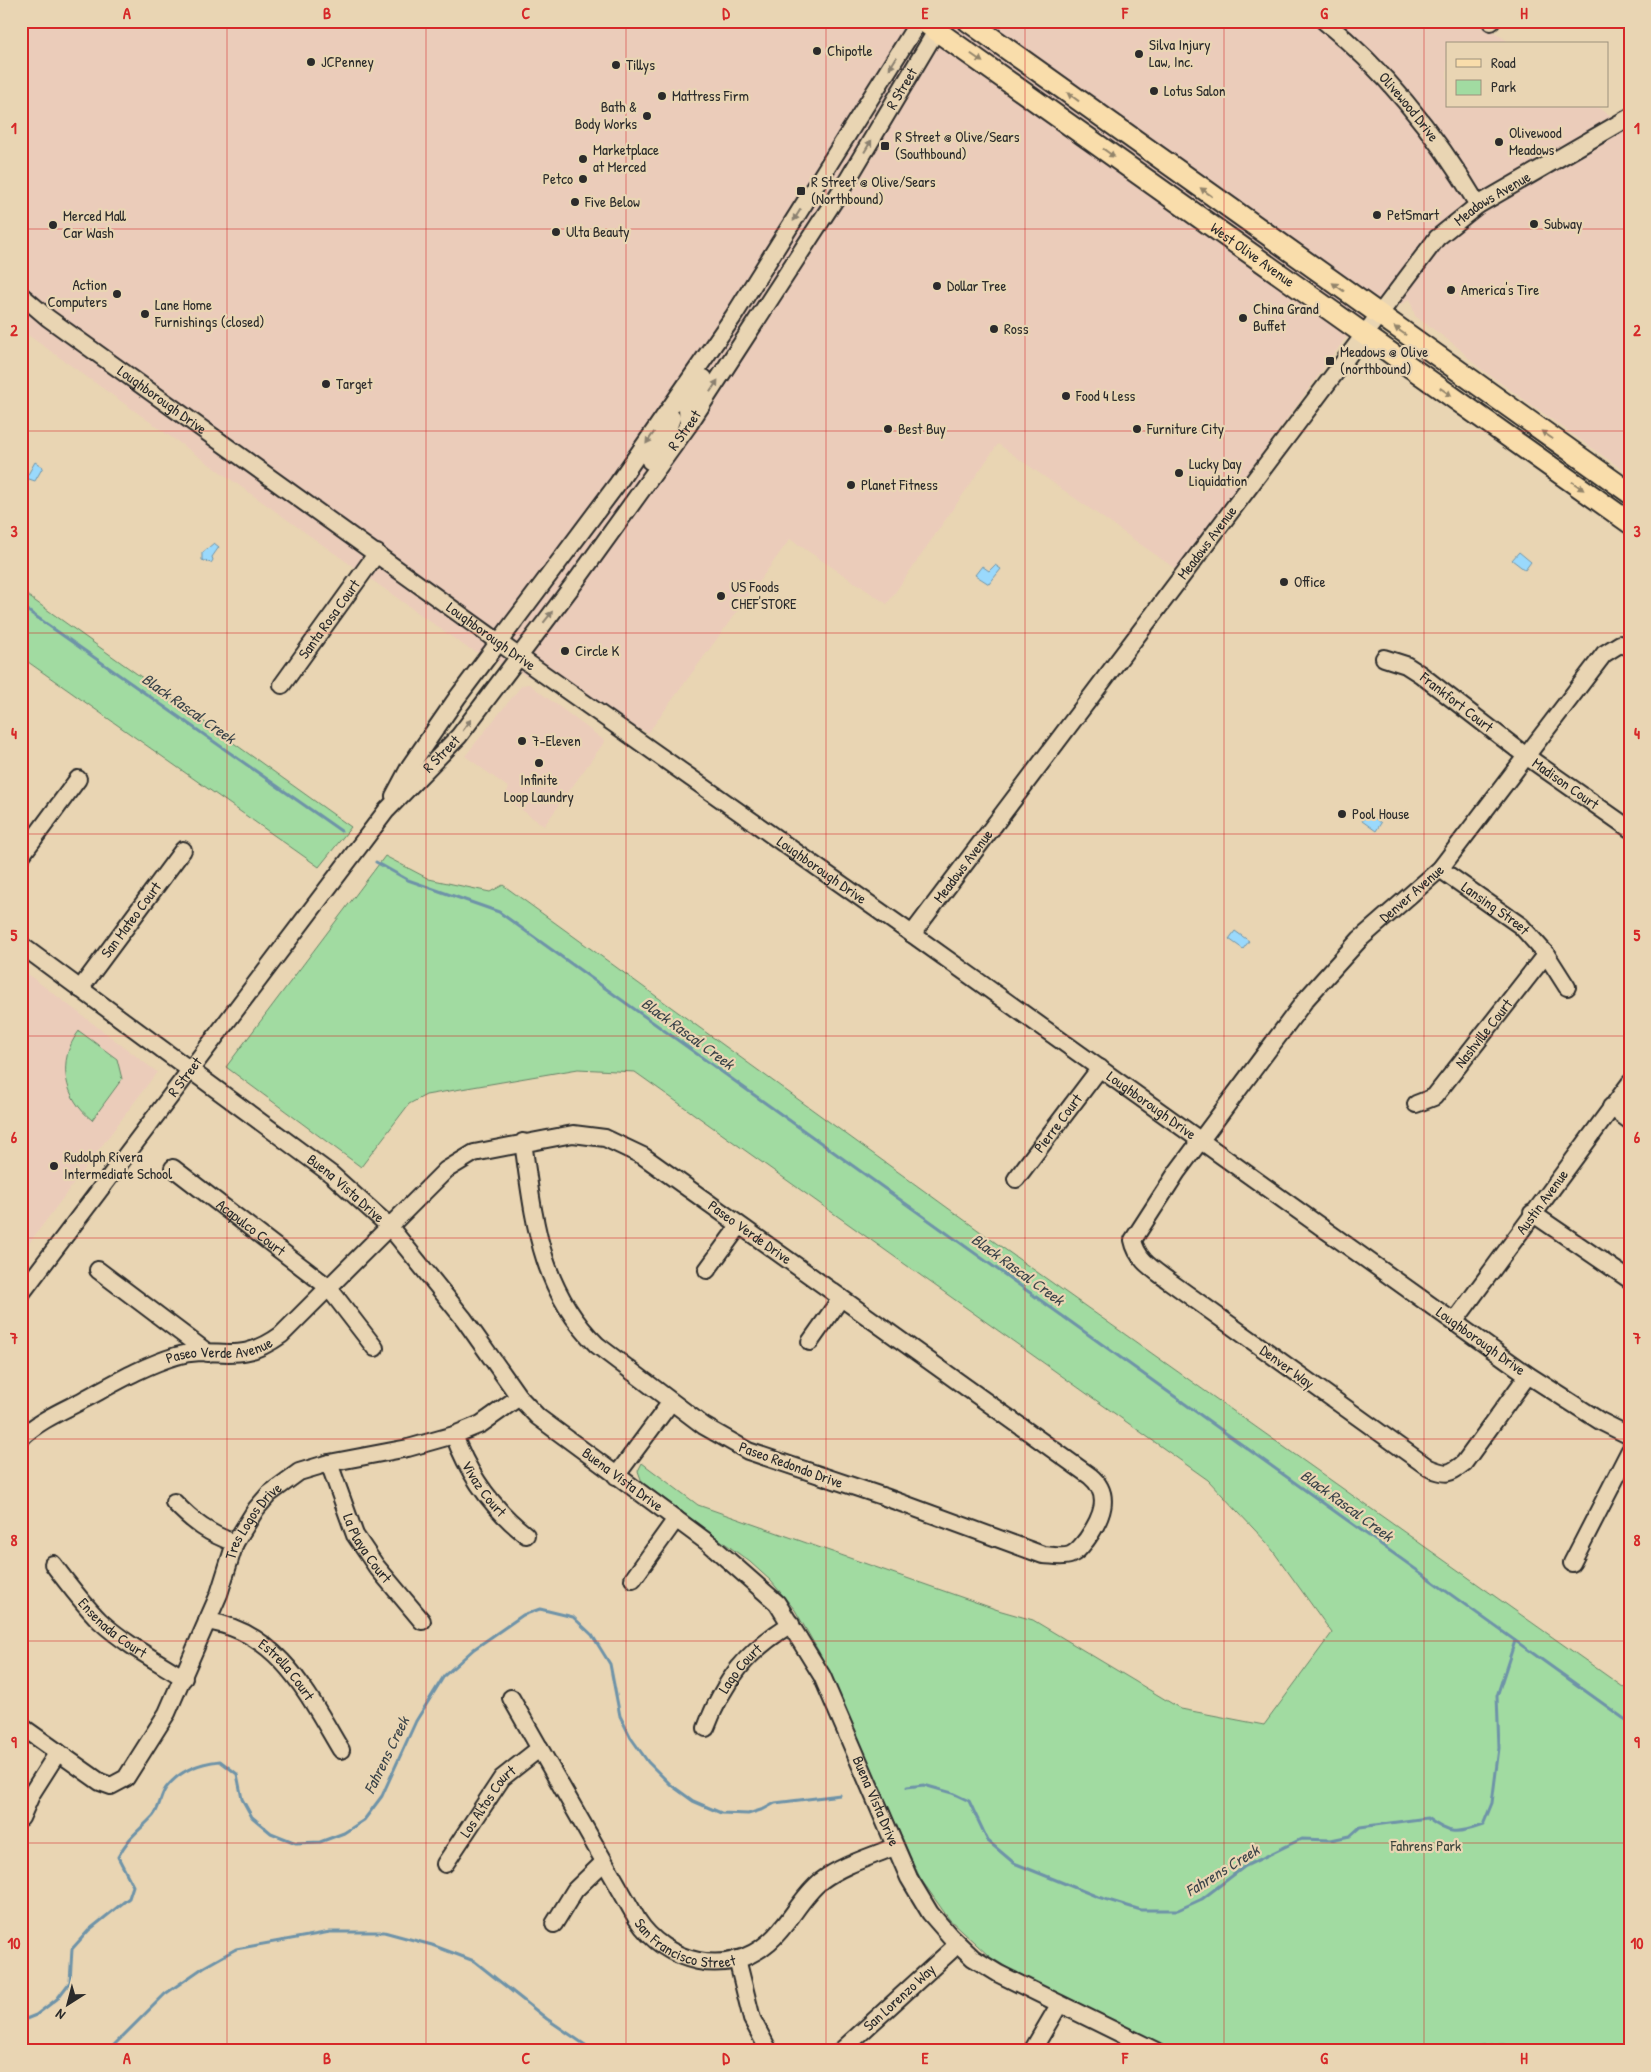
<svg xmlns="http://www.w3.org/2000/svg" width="1651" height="2072" font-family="'Patrick Hand',sans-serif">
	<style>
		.built { fill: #ebccba }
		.green { fill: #a1dba1; stroke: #668366 }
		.water { fill: #9ad9fc; stroke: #6e93a8 }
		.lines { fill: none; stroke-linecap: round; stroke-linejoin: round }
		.stream { stroke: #6e93a8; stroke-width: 3 }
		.minor-casing { stroke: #2b2b2b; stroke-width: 20 }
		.major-casing { stroke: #2b2b2b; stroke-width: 24 }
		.minor { stroke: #e9d5b3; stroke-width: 16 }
		.major { stroke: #f9ddab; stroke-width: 20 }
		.oneway { fill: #92846b }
		.oneway2 { fill: #8a806f }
		.grid { fill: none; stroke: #d62828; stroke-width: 1; stroke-opacity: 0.55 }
		.poi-dot { fill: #2b2b2b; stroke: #e9d5b3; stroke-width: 2 }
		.labels { text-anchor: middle; stroke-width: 4.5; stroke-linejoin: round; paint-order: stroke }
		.poi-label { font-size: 15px; fill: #2b2b2b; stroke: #e9d5b3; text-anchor: start }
		.street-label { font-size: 15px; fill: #2b2b2b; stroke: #e9d5b3 }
		.park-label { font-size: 15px; fill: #3d453d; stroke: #e9d5b3 }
		.water-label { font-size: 16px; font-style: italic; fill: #3c454a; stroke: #e9d5b3 }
		.neatline { fill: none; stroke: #d62828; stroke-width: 2 }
		.grid-label { font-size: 16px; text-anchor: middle; font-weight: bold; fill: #d62828 }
	</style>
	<rect width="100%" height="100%" fill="#e9d5b3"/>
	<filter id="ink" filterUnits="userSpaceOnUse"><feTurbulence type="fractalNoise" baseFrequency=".02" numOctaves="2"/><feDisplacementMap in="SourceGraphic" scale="10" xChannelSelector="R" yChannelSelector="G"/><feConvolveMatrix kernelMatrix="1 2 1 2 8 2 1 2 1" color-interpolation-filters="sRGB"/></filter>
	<g filter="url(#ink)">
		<g class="built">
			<polygon points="21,21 1480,21 1511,44 1447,44 1447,106 1597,106 1630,130 1630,475 1478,367 1455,345 1415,316 1410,299 1345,339 1177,570 998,444 887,604 790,539 648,733 466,647 21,330"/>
			<polygon points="529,684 605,741 544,826 504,797 509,788 465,756 522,685"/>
			<polygon points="21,969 157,1072 21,1254"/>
		</g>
		<g class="green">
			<polygon points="21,591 351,827 319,867 21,657"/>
			<polygon points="385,856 429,879 490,892 503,885 996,1243 1630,1692 1630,2051 1560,2051 1502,2044 1437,2051 1175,2051 1018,1974 990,1957 949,1919 920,1878 819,1652 795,1610 771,1581 750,1562 642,1482 638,1471 642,1463 698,1505 998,1610 1033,1620 1181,1709 1264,1725 1332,1633 1268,1544 1208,1480 635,1072 578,1069 426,1095 409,1104 361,1167 226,1067"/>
			<path d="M79 1031 117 1059 122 1079 92 1120C64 1098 56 1061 79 1031Z"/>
		</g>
		<g class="water">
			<polygon points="35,462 43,467 35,481 26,478"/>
			<polygon points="214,543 219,547 212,557 213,560 211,563 202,560 202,553"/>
			<polygon points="1519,552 1531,562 1525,570 1512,560"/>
			<polygon points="995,565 1001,569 989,584 975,575 982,566 989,571"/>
			<polygon points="1368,813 1381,823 1376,831 1362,821"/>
			<polygon points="1235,931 1249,941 1243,949 1229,939"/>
		</g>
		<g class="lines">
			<g class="stream">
				<polyline points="21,606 341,831"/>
				<polyline points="376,862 408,880 499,912 1630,1723"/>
				<path d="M907 1787 924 1785 952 1793 969 1801 988 1841 1014 1863 1098 1897 1141 1910H1178L1202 1899 1244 1867 1301 1839 1331 1840 1350 1836 1360 1827 1427 1818C1450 1835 1456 1834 1483 1825L1492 1803 1499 1748 1497 1696 1515 1641"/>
				<path d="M21 2021 36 2015 57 1999 70 1982 72 1949 89 1930 129 1898 133 1886 118 1857C129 1836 137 1833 153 1816 160 1808 160 1796 166 1788 179 1771 200 1763 220 1761L237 1774 242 1799 252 1817 271 1833 296 1843 320 1842 344 1833 364 1820 382 1796 416 1721 444 1676 474 1649 523 1615 540 1609 573 1617 592 1635 610 1664 620 1716 631 1738 648 1762 671 1785 693 1801 721 1813 748 1814 764 1809 775 1803 840 1795"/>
				<polyline points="108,2051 165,1994 204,1967 236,1949 330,1932 384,1932 432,1945 474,1961 547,2019 594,2051"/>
			</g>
			<g class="minor-casing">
				<g id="minor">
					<path id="s1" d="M1324 21C1387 72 1437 136 1478 205"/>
					<polyline points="1491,22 1492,21"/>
					<path id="s2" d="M21 295 48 318 518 656 912 934 1528 1375 1600 1421 1630 1436"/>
					<polyline points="688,424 687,408 704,378"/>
					<polyline points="650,461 664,439 672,418 668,412"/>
					<path id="s3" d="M1384 658 1406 665 1420 674 1526 756 1630 829"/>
					<path id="s4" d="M282 685 377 553"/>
					<polyline points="394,796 410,766 457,698 618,483 733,317 919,21"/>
					<polyline points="21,856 78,779"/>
					<path id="s5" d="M1440 869 1521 926 1546 954 1567 987"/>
					<path id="s6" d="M912 934 1437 238 1478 205 1630 117"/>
					<path id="s7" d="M21 945 331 1174 389 1226 464 1319 519 1397 538 1417 711 1545 777 1603 822 1676 909 1878 930 1913 950 1936 973 1958 999 1974 1156 2051"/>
					<path id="s8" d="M80 989 183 850"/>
					<path id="s9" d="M1416 1104 1434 1097 1546 954"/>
					<polyline points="1611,1107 1630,1121"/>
					<path id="s10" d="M173 1168 328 1287 375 1348"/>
					<path id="s11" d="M1016 1179 1100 1068"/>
					<polyline points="1532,1213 1630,1280"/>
					<polyline points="98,1270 208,1353"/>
					<polyline points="707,1270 739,1226"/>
					<path id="s12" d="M21 1294 386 811 459 736 579 577 688 426 847 181 942 21"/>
					<path id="s13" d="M1454 1322 1630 1083"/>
					<polyline points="810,1342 841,1298"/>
					<path id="s14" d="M1528 1375 1464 1463C1449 1475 1446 1475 1429 1468L1169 1281C1153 1269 1137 1260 1133 1240L1177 1172 1306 999 1360 939 1440 869 1604 654 1620 644 1630 647"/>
					<path id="s15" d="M454 1435C469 1476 492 1508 526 1535"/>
					<path id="s16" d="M21 1438C38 1421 62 1411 83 1400 113 1384 143 1366 176 1356 218 1344 237 1367 281 1335L446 1170 474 1153 573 1134 605 1138 643 1156 1090 1476C1113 1495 1101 1519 1087 1539 1082 1545 1078 1552 1070 1555 1062 1558 1051 1555 1043 1555L885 1497 748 1451 704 1426 597 1345C539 1288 534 1218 523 1142"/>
					<path id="s17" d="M329 1463 355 1535 376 1566 422 1621"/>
					<polyline points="616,1476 671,1402"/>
					<path d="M174 1502C193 1522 209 1534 235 1543"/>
					<polyline points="1572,1563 1630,1450"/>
					<path id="s18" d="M53 1564C68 1584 83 1604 100 1621 125 1644 155 1660 184 1678"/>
					<polyline points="633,1579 676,1519"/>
					<path id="s19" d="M207 1621C279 1632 307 1693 341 1750"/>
					<path id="s20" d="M511 1698 637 1919C665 1963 727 1979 769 1942 790 1924 800 1898 821 1881 842 1865 870 1857 894 1847"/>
					<path id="s21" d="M21 1726 100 1782 111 1786 126 1778 167 1713 219 1594 235 1543 256 1509 269 1494 299 1472 329 1463 408 1448 454 1435 481 1424 519 1397"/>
					<path id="s22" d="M706 1728C724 1680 747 1651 791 1624"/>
					<polyline points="21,1818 32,1793 58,1752"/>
					<path id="s23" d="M445 1864 502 1778 540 1748"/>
					<polyline points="554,1924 575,1890 604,1862"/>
					<polyline points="737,1959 752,2019 769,2051"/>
					<path id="s24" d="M841 2051 958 1944"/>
					<polyline points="1032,2051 1059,2005"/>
				</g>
			</g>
			<g class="major-casing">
				<g id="major">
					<path id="s25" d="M923 21 1630 523"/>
					<polyline points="968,21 1630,493"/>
				</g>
			</g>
			<use href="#minor" class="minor"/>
			<use href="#major" class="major"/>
		</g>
		<defs><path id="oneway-solid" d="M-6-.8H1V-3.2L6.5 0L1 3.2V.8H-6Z" transform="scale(1.25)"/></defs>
		<g class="oneway">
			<use href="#oneway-solid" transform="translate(977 58) rotate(35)"/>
			<use href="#oneway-solid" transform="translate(1073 97) rotate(-144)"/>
			<use href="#oneway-solid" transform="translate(1109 153) rotate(36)"/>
			<use href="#oneway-solid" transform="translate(1206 192) rotate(-144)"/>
			<use href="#oneway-solid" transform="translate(1338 287) rotate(-144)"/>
			<use href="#oneway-solid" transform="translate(1400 331) rotate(-145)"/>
			<use href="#oneway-solid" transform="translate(1446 392) rotate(35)"/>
			<use href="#oneway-solid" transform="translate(1547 435) rotate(-145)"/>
			<use href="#oneway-solid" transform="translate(1578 486) rotate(35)"/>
		</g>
		<g class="oneway2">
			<use href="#oneway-solid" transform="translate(893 63) rotate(122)"/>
			<use href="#oneway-solid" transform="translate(868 146) rotate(-59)"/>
			<use href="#oneway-solid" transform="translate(797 215) rotate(122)"/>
			<use href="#oneway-solid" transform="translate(714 386) rotate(-57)"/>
			<use href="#oneway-solid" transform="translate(650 438) rotate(125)"/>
			<use href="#oneway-solid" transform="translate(548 617) rotate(-52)"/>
			<use href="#oneway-solid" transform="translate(467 725) rotate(-53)"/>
		</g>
	</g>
	<path class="grid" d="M227 21V2051M426 21V2051M626 21V2051M826 21V2051M1025 21V2051M1224 21V2051M1424 21V2051M21 229H1630M21 431H1630M21 633H1630M21 834H1630M21 1036H1630M21 1238H1630M21 1439H1630M21 1641H1630M21 1843H1630"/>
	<g class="poi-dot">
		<circle cx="817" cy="51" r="5"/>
		<circle cx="1139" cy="54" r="5"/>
		<circle cx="311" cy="62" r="5"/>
		<circle cx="616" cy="65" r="5"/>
		<circle cx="1154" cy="91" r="5"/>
		<circle cx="662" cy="96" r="5"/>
		<circle cx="647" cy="116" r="5"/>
		<circle cx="1499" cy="142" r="5"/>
		<rect x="880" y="141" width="10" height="10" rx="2.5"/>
		<circle cx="583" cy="159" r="5"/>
		<circle cx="583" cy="179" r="5"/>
		<rect x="796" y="186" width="10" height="10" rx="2.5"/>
		<circle cx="575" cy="202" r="5"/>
		<circle cx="1377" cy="215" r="5"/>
		<circle cx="1534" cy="224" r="5"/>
		<circle cx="53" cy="225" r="5"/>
		<circle cx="556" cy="232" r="5"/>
		<circle cx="937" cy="286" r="5"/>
		<circle cx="1451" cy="290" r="5"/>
		<circle cx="117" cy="294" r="5"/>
		<circle cx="145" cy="314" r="5"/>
		<circle cx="1243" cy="318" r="5"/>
		<circle cx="994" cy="329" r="5"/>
		<rect x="1325" y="356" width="10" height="10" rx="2.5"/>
		<circle cx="326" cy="384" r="5"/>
		<circle cx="1066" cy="396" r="5"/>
		<circle cx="888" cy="429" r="5"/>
		<circle cx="1137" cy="429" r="5"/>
		<circle cx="1179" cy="473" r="5"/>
		<circle cx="851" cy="485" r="5"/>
		<circle cx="1284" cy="582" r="5"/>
		<circle cx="721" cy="596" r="5"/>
		<circle cx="565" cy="651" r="5"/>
		<circle cx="522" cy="741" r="5"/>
		<circle cx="539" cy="763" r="5"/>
		<circle cx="1342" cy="814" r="5"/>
		<circle cx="54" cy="1166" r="5"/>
	</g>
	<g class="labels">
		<g class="poi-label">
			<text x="1149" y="50">Silva Injury<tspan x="1149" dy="17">Law, Inc.</tspan></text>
			<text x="827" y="56">Chipotle</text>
			<text x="321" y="67">JCPenney</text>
			<text x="626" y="70">Tillys</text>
			<text x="1164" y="96">Lotus Salon</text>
			<text x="672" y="101">Mattress Firm</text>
			<text x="637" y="112" text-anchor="end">Bath &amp;<tspan x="637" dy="17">Body Works</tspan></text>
			<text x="1509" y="138">Olivewood<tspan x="1509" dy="17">Meadows</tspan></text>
			<text x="895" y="142">R Street @ Olive/Sears<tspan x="895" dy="17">(Southbound)</tspan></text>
			<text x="593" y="155">Marketplace<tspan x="593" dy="17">at Merced</tspan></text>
			<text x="573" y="184" text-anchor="end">Petco</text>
			<text x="811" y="187">R Street @ Olive/Sears<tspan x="811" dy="17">(Northbound)</tspan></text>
			<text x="585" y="207">Five Below</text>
			<text x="1387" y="220">PetSmart</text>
			<text x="63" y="221">Merced Mall<tspan x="63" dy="17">Car Wash</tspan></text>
			<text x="1544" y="229">Subway</text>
			<text x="566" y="237">Ulta Beauty</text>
			<text x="107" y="290" text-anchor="end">Action<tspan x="107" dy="17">Computers</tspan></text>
			<text x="947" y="291">Dollar Tree</text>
			<text x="1461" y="295">America's Tire</text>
			<text x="155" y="310">Lane Home<tspan x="155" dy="17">Furnishings (closed)</tspan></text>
			<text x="1253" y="314">China Grand<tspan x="1253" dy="17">Buffet</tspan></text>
			<text x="1004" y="334">Ross</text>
			<text x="1340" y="357">Meadows @ Olive<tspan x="1340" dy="17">(northbound)</tspan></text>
			<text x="336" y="389">Target</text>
			<text x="1076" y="401">Food 4 Less</text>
			<text x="898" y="434">Best Buy</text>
			<text x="1147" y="434">Furniture City</text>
			<text x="1189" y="469">Lucky Day<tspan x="1189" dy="17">Liquidation</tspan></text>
			<text x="861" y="490">Planet Fitness</text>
			<text x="1294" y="587">Office</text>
			<text x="731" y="592">US Foods<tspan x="731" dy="17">CHEF'STORE</tspan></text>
			<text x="575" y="656">Circle K</text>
			<text x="532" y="746">7-Eleven</text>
			<text x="539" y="785" text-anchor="middle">Infinite<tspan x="539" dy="17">Loop Laundry</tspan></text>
			<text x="1352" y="819">Pool House</text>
			<text x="64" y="1162">Rudolph Rivera<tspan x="64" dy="17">Intermediate School</tspan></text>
		</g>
		<g class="street-label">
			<text dy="5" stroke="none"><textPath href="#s12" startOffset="1495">R Street</textPath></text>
			<text dy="5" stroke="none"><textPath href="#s1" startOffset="121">Olivewood Drive</textPath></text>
			<text dy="5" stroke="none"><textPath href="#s6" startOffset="940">Meadows Avenue</textPath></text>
			<text dy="5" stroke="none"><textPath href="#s25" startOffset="404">West Olive Avenue</textPath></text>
			<text dy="5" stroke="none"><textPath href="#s2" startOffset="176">Loughborough Drive</textPath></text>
			<text dy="5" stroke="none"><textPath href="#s12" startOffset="1090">R Street</textPath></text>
			<text dy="5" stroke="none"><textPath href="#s6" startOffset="490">Meadows Avenue</textPath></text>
			<text dy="5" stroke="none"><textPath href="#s4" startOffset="81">Santa Rosa Court</textPath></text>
			<text dy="5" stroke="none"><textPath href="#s2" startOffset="581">Loughborough Drive</textPath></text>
			<text dy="5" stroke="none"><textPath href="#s3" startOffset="86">Frankfort Court</textPath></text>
			<text dy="5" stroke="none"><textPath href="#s12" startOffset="685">R Street</textPath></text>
			<text dy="5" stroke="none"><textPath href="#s3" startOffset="222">Madison Court</textPath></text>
			<text dy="5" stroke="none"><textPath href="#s6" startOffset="85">Meadows Avenue</textPath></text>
			<text dy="5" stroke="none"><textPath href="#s2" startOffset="986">Loughborough Drive</textPath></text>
			<text dy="5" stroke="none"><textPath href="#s14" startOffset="970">Denver Avenue</textPath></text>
			<text dy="5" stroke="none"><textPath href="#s5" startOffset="68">Lansing Street</textPath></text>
			<text dy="5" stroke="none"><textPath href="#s8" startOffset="86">San Mateo Court</textPath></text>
			<text dy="5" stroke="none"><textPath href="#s9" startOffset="100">Nashville Court</textPath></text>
			<text dy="5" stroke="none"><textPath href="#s12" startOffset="272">R Street</textPath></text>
			<text dy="5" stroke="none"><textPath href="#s2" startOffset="1391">Loughborough Drive</textPath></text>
			<text dy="5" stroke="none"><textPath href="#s11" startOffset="70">Pierre Court</textPath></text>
			<text dy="5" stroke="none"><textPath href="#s7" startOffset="406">Buena Vista Drive</textPath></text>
			<text dy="5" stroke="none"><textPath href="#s13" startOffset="149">Austin Avenue</textPath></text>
			<text dy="5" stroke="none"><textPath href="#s10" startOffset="98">Acapulco Court</textPath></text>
			<text dy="5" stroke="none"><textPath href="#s16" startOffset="858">Paseo Verde Drive</textPath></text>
			<text dy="5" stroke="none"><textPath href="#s2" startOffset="1796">Loughborough Drive</textPath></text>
			<text dy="5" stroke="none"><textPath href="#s16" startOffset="220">Paseo Verde Avenue</textPath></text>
			<text transform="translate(1287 1367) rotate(36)" y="5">Denver Way</text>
			<text transform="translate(791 1465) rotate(20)" y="5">Paseo Redondo Drive</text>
			<text dy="5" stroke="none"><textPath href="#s7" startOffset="811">Buena Vista Drive</textPath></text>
			<text dy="5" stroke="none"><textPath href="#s15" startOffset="62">Vivaz Court</textPath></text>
			<text dy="5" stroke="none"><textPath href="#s21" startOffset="414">Tres Logos Drive</textPath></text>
			<text dy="5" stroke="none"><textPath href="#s17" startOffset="94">La Playa Court</textPath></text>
			<text dy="5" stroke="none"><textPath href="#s18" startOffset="88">Ensenada Court</textPath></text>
			<text dy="5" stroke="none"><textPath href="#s22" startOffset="69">Lago Court</textPath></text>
			<text dy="5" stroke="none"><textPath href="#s19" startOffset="96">Estrella Court</textPath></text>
			<text dy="5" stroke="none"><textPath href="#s23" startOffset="76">Los Altos Court</textPath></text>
			<text dy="5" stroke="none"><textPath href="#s7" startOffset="1231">Buena Vista Drive</textPath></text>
			<text dy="5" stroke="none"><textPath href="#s20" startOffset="312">San Francisco Street</textPath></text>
			<text dy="5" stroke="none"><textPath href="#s24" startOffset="79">San Lorenzo Way</textPath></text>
		</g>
		<g class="park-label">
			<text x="1426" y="1851">Fahrens Park</text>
		</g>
		<g class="water-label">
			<text transform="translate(189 708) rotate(35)" y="6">Black Rascal Creek</text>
			<text transform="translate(688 1033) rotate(36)" y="6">Black Rascal Creek</text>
			<text transform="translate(1018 1269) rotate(36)" y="6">Black Rascal Creek</text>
			<text transform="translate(1347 1505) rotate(36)" y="6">Black Rascal Creek</text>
			<text transform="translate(386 1755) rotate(-64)" y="6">Fahrens Creek</text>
			<text transform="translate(1222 1870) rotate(-32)" y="6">Fahrens Creek</text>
		</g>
	</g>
	<rect width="1651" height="2072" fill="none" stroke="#e9d5b3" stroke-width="55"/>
	<rect x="1446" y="42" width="162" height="65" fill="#e9d5b3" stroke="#9d917d"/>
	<rect x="1456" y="59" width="25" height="8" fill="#f9ddab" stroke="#9d917d"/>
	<text x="1491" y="68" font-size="15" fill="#2b2b2b">Road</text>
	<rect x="1456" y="80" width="25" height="15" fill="#a1dba1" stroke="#9d917d"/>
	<text x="1491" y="92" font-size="15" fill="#2b2b2b">Park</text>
	<g transform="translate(68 2004) rotate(216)" stroke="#e9d5b3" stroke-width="4" paint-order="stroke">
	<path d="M0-4L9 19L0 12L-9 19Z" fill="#2b2b2b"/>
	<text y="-8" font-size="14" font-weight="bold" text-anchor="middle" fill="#2b2b2b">N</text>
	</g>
	<rect x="28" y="28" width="1596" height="2016" class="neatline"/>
	<g class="grid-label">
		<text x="127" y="19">A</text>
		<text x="327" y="19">B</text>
		<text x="526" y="19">C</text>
		<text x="726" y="19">D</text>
		<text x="925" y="19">E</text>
		<text x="1125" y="19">F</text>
		<text x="1324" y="19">G</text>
		<text x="1524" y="19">H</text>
		<text x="14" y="134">1</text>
		<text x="1637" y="134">1</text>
		<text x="14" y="336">2</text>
		<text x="1637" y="336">2</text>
		<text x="14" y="537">3</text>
		<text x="1637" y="537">3</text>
		<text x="14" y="739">4</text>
		<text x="1637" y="739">4</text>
		<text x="14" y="941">5</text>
		<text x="1637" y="941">5</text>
		<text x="14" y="1143">6</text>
		<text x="1637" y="1143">6</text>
		<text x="14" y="1344">7</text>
		<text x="1637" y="1344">7</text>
		<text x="14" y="1546">8</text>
		<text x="1637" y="1546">8</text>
		<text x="14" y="1748">9</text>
		<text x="1637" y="1748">9</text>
		<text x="14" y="1949">10</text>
		<text x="1637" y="1949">10</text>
		<text x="127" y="2064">A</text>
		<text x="327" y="2064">B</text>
		<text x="526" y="2064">C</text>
		<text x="726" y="2064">D</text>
		<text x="925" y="2064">E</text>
		<text x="1125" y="2064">F</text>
		<text x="1324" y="2064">G</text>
		<text x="1524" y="2064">H</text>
	</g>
</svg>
